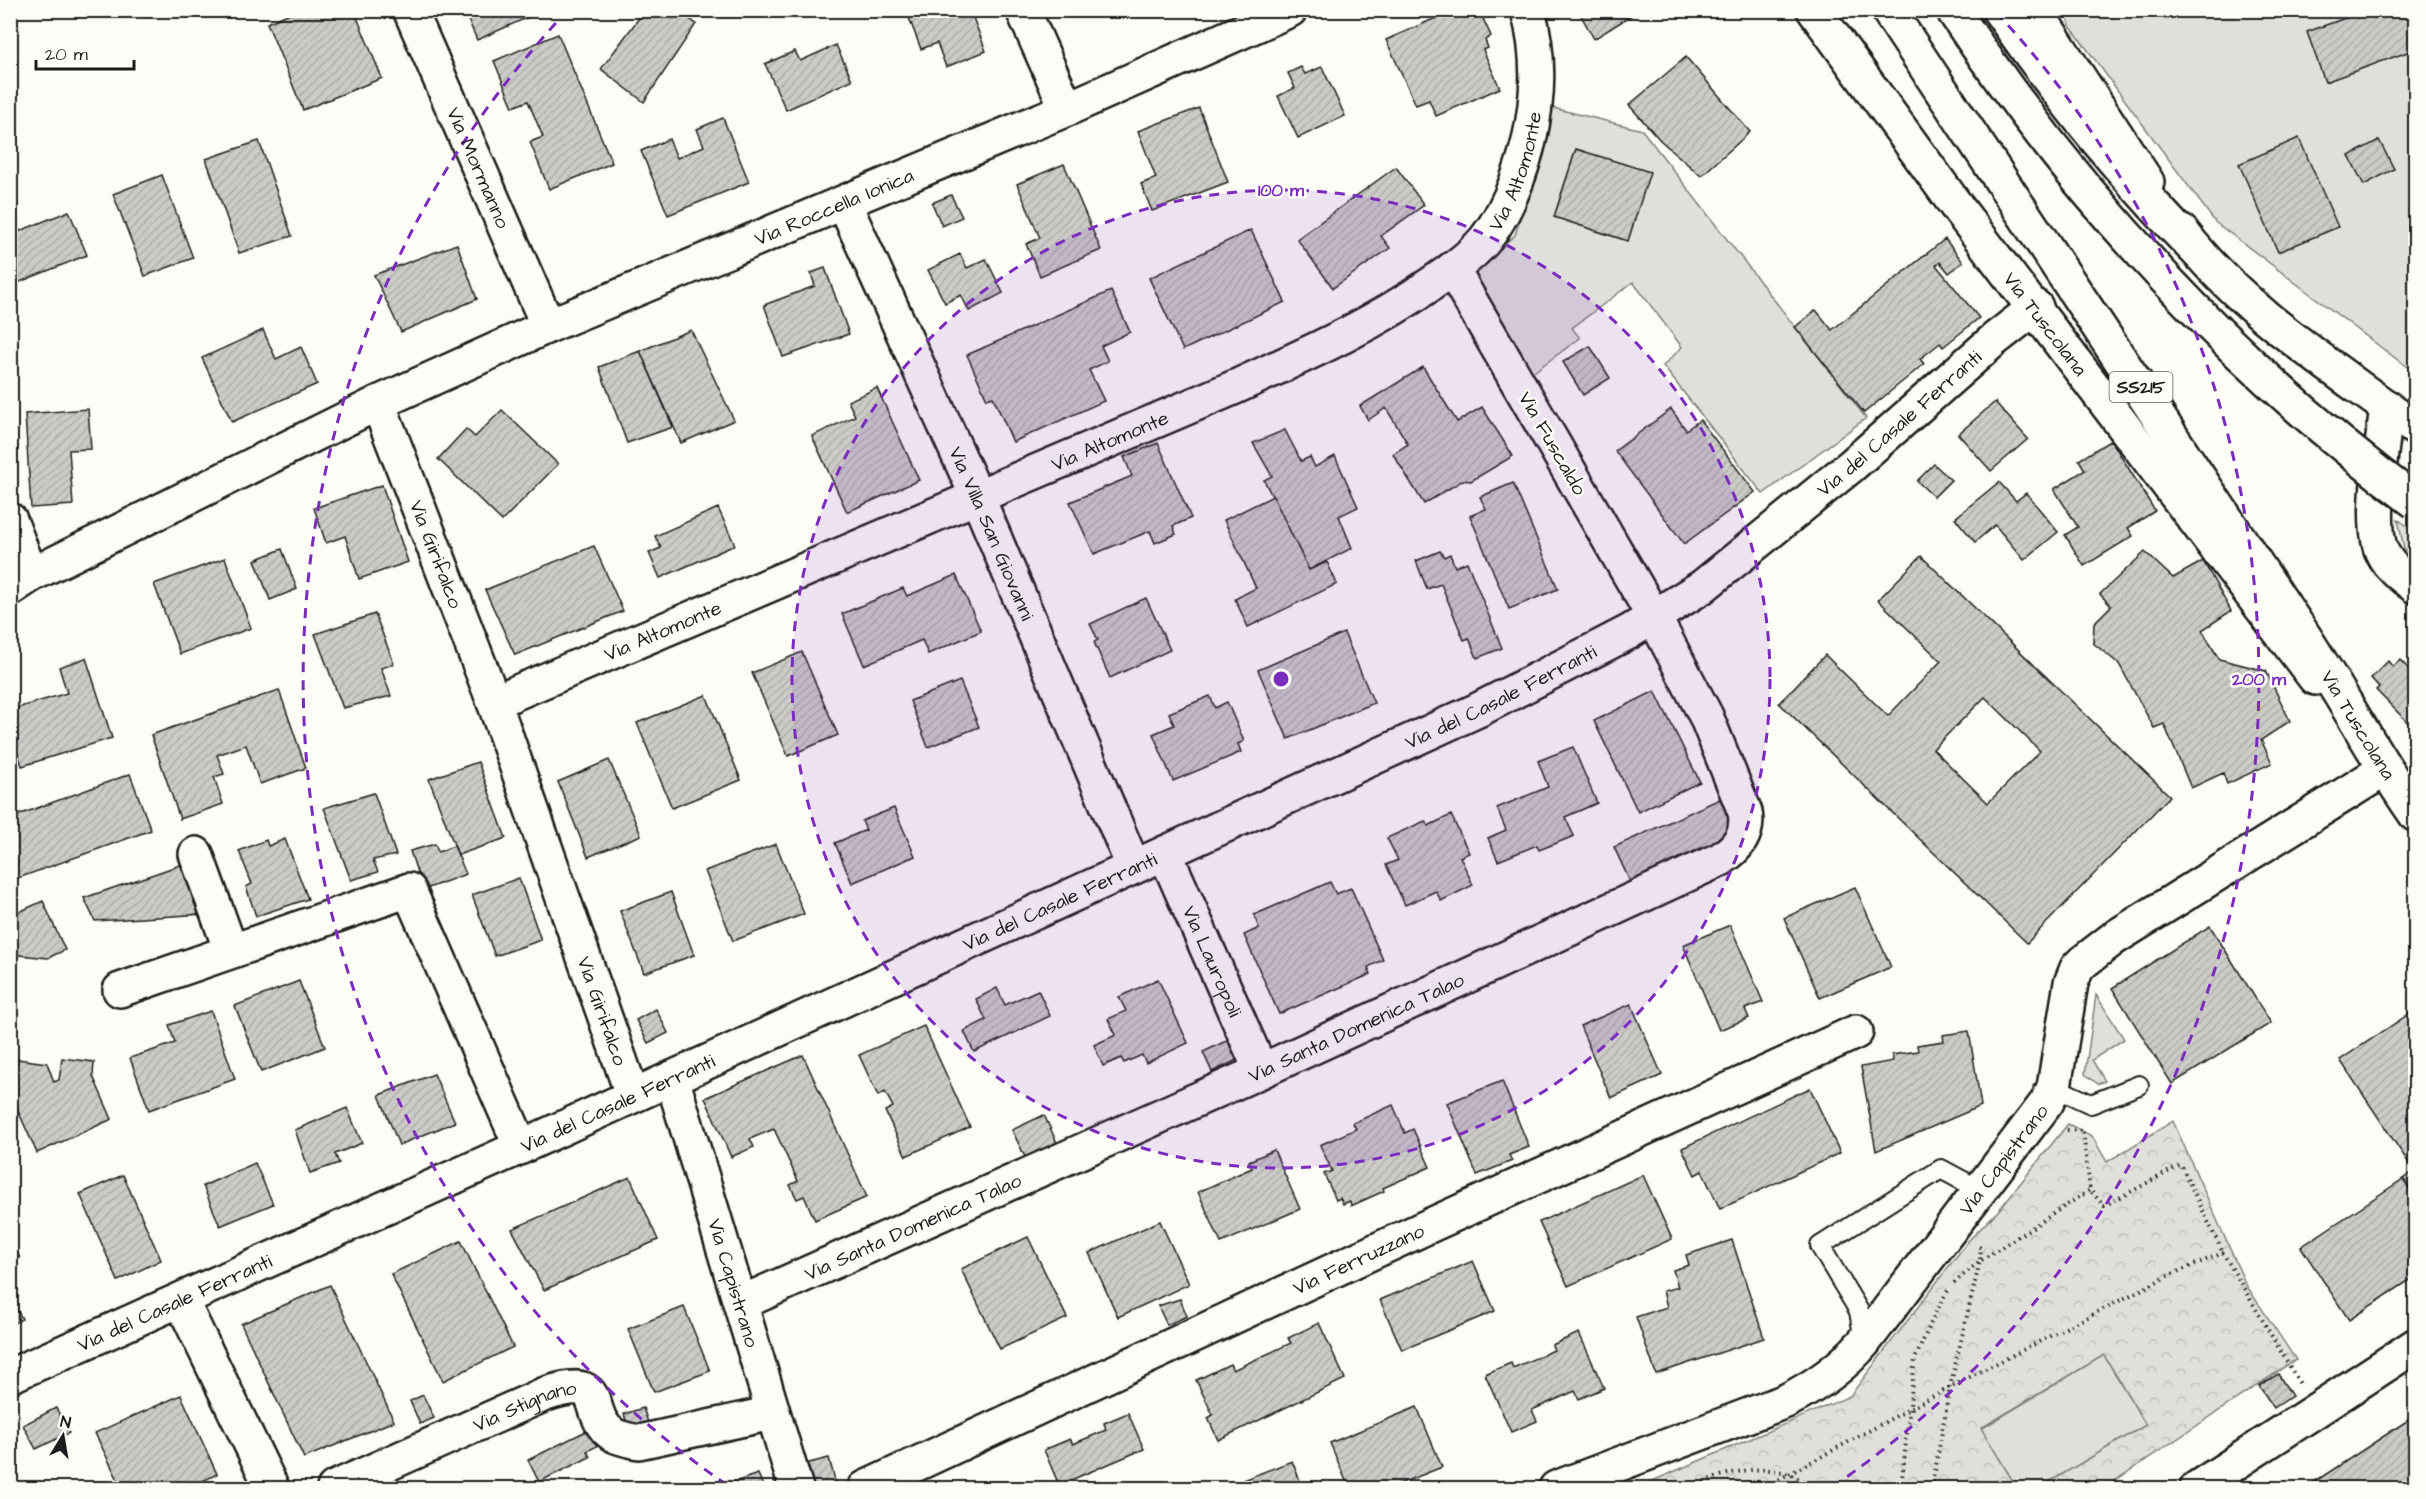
<svg xmlns="http://www.w3.org/2000/svg" width="2426" height="1499" font-family="'Architects Daughter',sans-serif">
	<style>
		.grass { fill: #e0dfdb; stroke: #7e7e7c; stroke-width: 1.5; fill-rule: evenodd }
		.park { fill: url(#park-crowns); stroke: #7e7e7c; stroke-width: 1.5 }
		.building { fill: url(#building-hatch); stroke: #1c1c1c; stroke-width: 1.5; fill-rule: evenodd }
		.lines { fill: none; stroke-linecap: round; stroke-linejoin: round }
		.service-casing { stroke: #1c1c1c; stroke-width: 22 }
		.minor-casing { stroke: #1c1c1c; stroke-width: 38 }
		.tertiary-casing { stroke: #1c1c1c; stroke-width: 38 }
		.secondary-casing { stroke: #1c1c1c; stroke-width: 38 }
		.primary-casing { stroke: #1c1c1c; stroke-width: 38 }
		.path { stroke: #1c1c1c; stroke-width: 4; stroke-dasharray: 1.5 4.5; stroke-linecap: butt }
		.service { stroke: #fdfcf7; stroke-width: 18 }
		.minor { stroke: #fdfcf7; stroke-width: 33 }
		.tertiary { stroke: #fdfcf7; stroke-width: 33 }
		.secondary { stroke: #fdfcf7; stroke-width: 33 }
		.primary { stroke: #fdfcf7; stroke-width: 33 }
		.primary-bridge-casing { stroke: #1c1c1c; stroke-width: 38; stroke-linecap: butt }
		.primary-bridge { stroke: #fdfcf7; stroke-width: 33 }
		.ring { fill: none; stroke: #7b2cbf; stroke-width: 3; stroke-dasharray: 10 8 }
		.labels { text-anchor: middle; stroke-width: 5; stroke-linejoin: round; paint-order: stroke }
		.shield { fill: #fdfcf7; stroke: #605f5e; stroke-width: 1.5 }
		.shield-label { font-size: 18px; font-weight: bold; fill: #1c1c1c }
		.street-label { font-size: 20px; fill: #1c1c1c; stroke: #fdfcf7 }
		.centre { fill: #7b2cbf; stroke: #fdfcf7; stroke-width: 3 }
		.ring-label { font-size: 18px; text-anchor: middle; font-weight: bold; fill: #7b2cbf; stroke: #fdfcf7; stroke-width: 5; stroke-linejoin: round; paint-order: stroke }
	</style>
	<defs>
		<pattern id="park-crowns" width="20" height="18" patternUnits="userSpaceOnUse" patternTransform="scale(1.5)"><rect width="20" height="18" fill="#e0dfdb"/><path d="M2 6a3 3 0 1 1 6 0M12 15a3 3 0 1 1 6 0" fill="none" stroke="#c0bfbb"/></pattern>
		<pattern id="building-hatch" width="6" height="6" patternUnits="userSpaceOnUse" patternTransform="scale(1.5)"><rect width="6" height="6" fill="#cccbc8"/><path d="M-1 1l2-2M0 6l6-6M5 7l2-2" fill="none" stroke="#afaeab"/></pattern>
	</defs>
	<rect width="100%" height="100%" fill="#fdfcf7"/>
	<filter id="ink" filterUnits="userSpaceOnUse"><feTurbulence type="fractalNoise" baseFrequency=".0167" numOctaves="2"/><feDisplacementMap in="SourceGraphic" scale="12" xChannelSelector="R" yChannelSelector="G"/><feConvolveMatrix kernelMatrix="1 2 1 2 8 2 1 2 1" color-interpolation-filters="sRGB"/></filter>
	<g filter="url(#ink)">
		<g class="grass">
			<polygon points="2066,11 2415,11 2415,373 2215,222 2070,26"/>
			<path d="M1545 106 1642 130 1866 418 1763 494 1663 366 1682 347 1633 282 1572 328 1580 338 1531 374 1467 275 1515 235 1528 193ZM1576 149 1649 173 1627 241 1554 217Z"/>
			<polygon points="2398,519 2415,532 2415,561 2404,550"/>
			<polygon points="2096,995 2124,1039 2092,1060 2105,1081 2098,1084 2085,1074"/>
			<polygon points="2104,1355 2146,1425 2039,1488 2017,1488 1981,1429"/>
		</g>
		<polygon class="park" points="2173,1121 2246,1285 2296,1360 2289,1364 2104,1488 2039,1488 2146,1425 2104,1355 1981,1428 2017,1488 1636,1488 1850,1396 1969,1240 1998,1211 2068,1124 2092,1136 2107,1162"/>
		<g class="building">
			<polygon points="297,10 354,10 382,78 303,110 267,23"/>
			<polygon points="464,10 544,10 477,40"/>
			<polygon points="645,10 679,10 696,24 644,102 601,69"/>
			<polygon points="906,10 970,10 986,51 946,67 937,43 921,49"/>
			<polygon points="1454,10 1479,10 1491,36 1485,40 1488,48 1483,50 1500,88 1436,116 1429,100 1416,105 1386,40"/>
			<polygon points="1578,10 1640,10 1594,39"/>
			<polygon points="2367,10 2416,10 2416,49 2325,82 2307,32"/>
			<polygon points="558,34 612,163 549,189 530,142 543,137 528,101 513,107 494,61"/>
			<polygon points="836,45 852,80 786,110 765,64 795,51 800,61"/>
			<polygon points="1686,57 1750,132 1701,176 1660,140 1629,105"/>
			<polygon points="1301,67 1305,74 1322,67 1345,116 1298,138 1278,96 1295,88 1288,73"/>
			<polygon points="1199,108 1228,182 1152,211 1141,184 1156,178 1138,131"/>
			<polygon points="723,118 749,182 668,215 641,151 669,139 677,158 704,146 697,129"/>
			<polygon points="2299,138 2338,227 2278,252 2239,164"/>
			<polygon points="2379,140 2394,169 2364,185 2349,156"/>
			<polygon points="259,141 292,236 239,253 206,159"/>
			<polygon points="1576,149 1650,172 1628,241 1554,217"/>
			<polygon points="1064,164 1101,250 1040,276 1026,244 1040,238 1017,184"/>
			<polygon points="1396,167 1424,205 1381,236 1390,248 1333,288 1297,239"/>
			<polygon points="162,175 193,258 145,276 113,194"/>
			<polygon points="951,195 962,217 942,226 932,203"/>
			<polygon points="69,211 87,255 10,286 10,235"/>
			<polygon points="1251,230 1285,302 1183,350 1149,278"/>
			<polygon points="1945,239 1963,262 1949,273 1940,262 1936,265 1979,318 1943,347 1940,343 1920,359 1924,364 1864,413 1795,327 1816,310 1832,330"/>
			<polygon points="457,244 477,299 401,332 374,275"/>
			<polygon points="960,254 967,268 986,259 1003,293 969,311 961,295 945,303 928,270"/>
			<polygon points="825,268 849,334 783,357 764,305 815,286 811,273"/>
			<polygon points="1111,291 1130,332 1101,346 1108,361 1089,370 1104,401 1013,442 993,397 987,399 967,355"/>
			<polygon points="263,330 276,359 301,347 317,384 232,422 202,358"/>
			<polygon points="691,330 734,420 681,443 640,351"/>
			<polygon points="1590,346 1610,378 1583,395 1563,362"/>
			<polygon points="640,351 673,427 627,443 599,367"/>
			<polygon points="1423,367 1457,422 1482,407 1513,456 1471,481 1463,480 1424,504 1393,454 1408,444 1386,408 1368,420 1360,406"/>
			<polygon points="877,388 919,480 847,512 812,436 855,416 848,401"/>
			<polygon points="1995,402 2028,439 1991,471 1958,434"/>
			<polygon points="88,409 91,449 69,450 73,505 31,508 25,414"/>
			<polygon points="1671,409 1686,430 1700,420 1755,492 1684,544 1615,451"/>
			<polygon points="502,410 558,464 502,521 438,459 466,429 475,437"/>
			<polygon points="1285,430 1301,461 1310,457 1315,467 1335,456 1358,507 1339,516 1352,548 1309,570 1264,480 1272,476 1253,443"/>
			<polygon points="2111,440 2155,511 2128,528 2133,536 2084,566 2065,535 2078,527 2054,489 2085,470 2079,460"/>
			<polygon points="1158,443 1191,518 1173,526 1176,534 1155,543 1150,531 1094,554 1070,502 1132,476 1124,457"/>
			<polygon points="1934,464 1951,480 1934,497 1917,481"/>
			<polygon points="1999,482 2016,501 2026,493 2058,532 2024,560 1995,525 1975,542 1955,518"/>
			<polygon points="1513,483 1558,589 1509,609 1470,516 1486,509 1480,497"/>
			<polygon points="382,485 408,562 359,579 345,536 326,543 314,508"/>
			<polygon points="1273,496 1309,570 1327,562 1337,584 1248,627 1235,599 1256,588 1224,520"/>
			<polygon points="718,508 735,545 660,578 649,553 661,548 655,536"/>
			<polygon points="594,546 623,611 515,655 485,590"/>
			<polygon points="282,549 297,589 270,600 255,560"/>
			<polygon points="1440,551 1444,557 1450,554 1455,567 1467,562 1502,648 1477,658 1469,638 1464,640 1441,584 1427,589 1416,561"/>
			<polygon points="2145,552 2173,578 2203,561 2231,611 2202,630 2219,659 2266,671 2290,721 2261,740 2272,763 2227,784 2223,773 2191,788 2164,724 2154,728 2119,664 2093,643 2094,623 2111,606 2100,594"/>
			<path d="M1921 556 2170 796 2027 943 1779 703 1825 655 1888 716 1941 661 1878 600ZM1985 697 2040 751 1988 803 1933 749Z"/>
			<polygon points="225,558 251,628 180,654 154,584"/>
			<polygon points="956,575 981,631 928,654 922,640 864,665 842,614 903,588 907,596"/>
			<polygon points="1146,598 1170,650 1110,678 1094,642 1098,640 1090,624"/>
			<polygon points="375,614 394,664 381,668 391,696 343,708 315,634"/>
			<polygon points="1344,633 1374,703 1288,739 1258,670"/>
			<polygon points="802,652 838,735 788,756 752,673"/>
			<polygon points="86,658 112,738 22,766 10,729 10,710 67,693 59,667"/>
			<polygon points="2400,660 2416,676 2415,730 2376,690 2379,687 2371,678 2388,661 2393,667"/>
			<polygon points="960,681 979,727 928,747 910,701"/>
			<polygon points="279,690 306,768 260,784 246,745 217,755 224,774 214,777 223,804 180,819 151,735"/>
			<polygon points="1655,691 1700,782 1638,812 1594,721"/>
			<polygon points="706,695 741,780 672,808 637,723"/>
			<polygon points="1210,696 1215,708 1227,702 1244,741 1238,744 1241,752 1173,781 1153,734 1174,725 1169,713"/>
			<polygon points="1573,747 1597,803 1565,817 1574,836 1539,850 1537,845 1498,861 1488,838 1506,830 1497,808 1548,787 1538,761"/>
			<polygon points="609,760 641,835 588,857 558,782"/>
			<polygon points="478,762 506,838 458,855 429,779"/>
			<polygon points="130,774 151,830 10,881 10,818"/>
			<polygon points="374,793 396,855 373,860 378,872 351,880 324,808"/>
			<polygon points="1722,798 1740,836 1632,886 1614,847"/>
			<polygon points="894,808 915,856 852,883 835,843 866,830 862,821"/>
			<polygon points="1451,815 1469,853 1460,857 1473,885 1441,901 1436,891 1405,905 1386,865 1398,860 1387,838 1425,821 1428,826"/>
			<polygon points="285,839 308,899 256,916 246,887 252,884 239,851 266,840 268,846"/>
			<polygon points="435,844 438,852 454,846 466,874 423,890 410,851"/>
			<polygon points="776,844 804,914 733,941 705,871"/>
			<polygon points="186,863 204,914 95,921 84,898"/>
			<polygon points="519,878 541,940 495,956 472,895"/>
			<polygon points="1330,882 1336,894 1351,888 1383,960 1368,967 1371,974 1279,1014 1244,935 1259,928 1254,915"/>
			<polygon points="1855,887 1891,967 1820,998 1784,918"/>
			<polygon points="671,892 694,955 644,973 620,911"/>
			<polygon points="43,901 65,950 48,958 10,954 10,916"/>
			<polygon points="1730,925 1763,1002 1745,1009 1749,1018 1719,1030 1683,945"/>
			<polygon points="2210,926 2271,1023 2172,1084 2112,988"/>
			<polygon points="1158,979 1188,1043 1146,1063 1142,1055 1124,1063 1121,1058 1103,1066 1094,1045 1116,1035 1108,1019 1126,1011 1119,997"/>
			<polygon points="299,981 325,1047 261,1072 235,1006"/>
			<polygon points="997,988 1005,1005 1038,990 1050,1016 974,1052 964,1031 986,1020 976,999"/>
			<polygon points="1631,1004 1662,1075 1611,1098 1580,1026"/>
			<polygon points="656,1009 668,1033 648,1043 636,1020"/>
			<polygon points="211,1011 235,1079 149,1110 130,1058 175,1043 169,1025"/>
			<polygon points="2412,1012 2416,1017 2416,1161 2410,1165 2340,1060"/>
			<polygon points="924,1026 970,1127 906,1156 885,1111 893,1107 885,1092 878,1096 859,1055"/>
			<polygon points="1969,1031 1981,1106 1876,1151 1861,1067 1893,1061 1892,1055 1918,1051 1917,1045 1944,1041 1943,1035"/>
			<polygon points="1228,1040 1237,1060 1212,1072 1203,1052"/>
			<polygon points="803,1055 867,1197 815,1220 804,1196 797,1199 790,1185 798,1181 774,1129 750,1139 754,1147 731,1157 705,1098"/>
			<polygon points="10,1058 47,1063 54,1082 59,1080 62,1058 94,1062 93,1076 112,1119 37,1153 10,1093"/>
			<polygon points="434,1074 455,1122 399,1145 379,1095"/>
			<polygon points="1502,1081 1529,1147 1509,1155 1512,1161 1477,1175 1447,1103"/>
			<polygon points="1810,1088 1840,1153 1720,1209 1702,1171 1695,1175 1682,1148"/>
			<polygon points="1393,1105 1405,1133 1413,1129 1430,1167 1383,1188 1384,1191 1351,1206 1350,1201 1343,1204 1340,1198 1336,1200 1324,1174 1332,1171 1320,1145 1356,1129 1353,1123"/>
			<polygon points="347,1108 362,1143 335,1154 339,1163 310,1173 295,1130"/>
			<polygon points="1044,1115 1059,1147 1027,1161 1012,1130"/>
			<polygon points="1274,1150 1300,1209 1221,1243 1198,1192 1252,1168 1249,1161"/>
			<polygon points="2416,1161 2416,1198 2403,1179 2414,1171 2410,1165"/>
			<polygon points="255,1163 273,1204 220,1226 203,1186"/>
			<polygon points="123,1175 161,1260 118,1281 80,1194"/>
			<polygon points="1643,1175 1672,1239 1568,1286 1539,1222"/>
			<polygon points="630,1177 658,1240 544,1290 512,1229"/>
			<polygon points="2403,1179 2416,1198 2416,1276 2349,1320 2301,1247"/>
			<polygon points="1160,1221 1189,1284 1118,1317 1089,1253"/>
			<polygon points="1028,1237 1067,1318 1000,1349 961,1269"/>
			<polygon points="10,1238 20,1258 10,1263"/>
			<polygon points="1732,1240 1764,1338 1656,1374 1636,1317 1667,1307 1663,1291 1678,1287 1673,1270 1689,1265 1686,1255"/>
			<polygon points="461,1241 513,1347 443,1381 391,1274"/>
			<polygon points="1473,1261 1495,1311 1402,1350 1380,1300"/>
			<polygon points="330,1285 394,1421 304,1458 241,1324"/>
			<polygon points="10,1295 22,1319 10,1325"/>
			<polygon points="1180,1299 1187,1316 1167,1325 1158,1306"/>
			<polygon points="684,1307 710,1371 654,1392 628,1329"/>
			<polygon points="1319,1323 1345,1379 1218,1440 1208,1418 1213,1415 1196,1380 1230,1364 1233,1370 1291,1343 1288,1338"/>
			<polygon points="1579,1333 1604,1388 1579,1399 1575,1391 1532,1410 1537,1421 1511,1432 1485,1374 1511,1363 1513,1368 1554,1350 1552,1345"/>
			<polygon points="2278,1374 2292,1396 2274,1408 2259,1386"/>
			<polygon points="181,1395 217,1474 189,1488 122,1488 95,1433"/>
			<polygon points="423,1395 434,1418 420,1424 410,1401"/>
			<polygon points="1417,1407 1442,1467 1389,1488 1349,1488 1330,1443"/>
			<polygon points="56,1408 69,1433 36,1449 23,1425"/>
			<polygon points="643,1408 651,1431 631,1437 624,1414"/>
			<polygon points="1128,1413 1144,1449 1059,1485 1044,1450 1070,1439 1073,1444 1106,1430 1104,1423"/>
			<polygon points="2416,1415 2416,1488 2305,1488"/>
			<polygon points="590,1429 599,1445 587,1451 590,1457 539,1482 528,1460"/>
			<polygon points="829,1458 837,1488 812,1488 805,1464"/>
			<polygon points="1292,1461 1303,1488 1222,1488"/>
			<polygon points="758,1474 764,1488 717,1488"/>
		</g>
		<g class="lines">
			<g class="service-casing">
				<g id="service">
					<polyline points="2054,1087 2091,1104 2139,1085"/>
					<polyline points="1864,1342 1859,1311 1820,1246 1941,1169 1980,1190"/>
				</g>
			</g>
			<g class="minor-casing">
				<g id="minor">
					<path id="s1" d="M410 10 548 326"/>
					<polyline points="1023,10 1067,109"/>
					<path id="s2" d="M844 203 977 496 1133 866"/>
					<path id="s3" d="M378 403 494 702 632 1094"/>
					<polyline points="10,520 31,575"/>
					<path id="s4" d="M10 589 31 575 378 403 548 326 1067 109 1290 10"/>
					<path id="s5" d="M494 702 1233 388C1300 357 1370 327 1431 284 1450 271 1469 258 1484 241 1507 212 1520 177 1529 141 1539 96 1540 55 1528 10"/>
					<path id="s6" d="M1165 853 1261 1071"/>
					<polyline points="196,854 231,951"/>
					<polyline points="120,990 409,890 521,1147"/>
					<path id="s7" d="M672 1078 796 1488"/>
					<polyline points="181,1300 272,1488"/>
					<path id="s8" d="M741 1303 1261 1071 1721 859C1739 847 1749 833 1745 812L1706 716 1654 617 1452 269"/>
					<path id="s9" d="M334 1488 543 1395C611 1371 582 1412 612 1434 620 1439 630 1440 639 1442L772 1413"/>
					<path id="s10" d="M865 1488 1431 1225 1856 1032"/>
					<path id="s11" d="M1556 1488 1786 1401C1816 1386 1842 1368 1864 1342L2047 1102 2054 1087 2071 983 2077 968 2083 962 2114 938 2384 770"/>
					<polyline points="2197,1488 2416,1345"/>
				</g>
			</g>
			<g class="tertiary-casing">
				<g id="tertiary">
					<path id="s12" d="M10 1376 521 1147 1478 710 1629 632 1702 587 1851 466 1995 339 2036 307"/>
				</g>
			</g>
			<g class="secondary-casing">
				<g id="secondary">
					<path id="s13" d="M1814 10 1960 211 2315 678"/>
					<polyline points="2035,10 2147,182"/>
					<path d="M2182 232C2244 313 2335 368 2416 429"/>
					<path d="M2387 407C2383 441 2368 527 2383 554 2390 568 2404 578 2416 587"/>
				</g>
			</g>
			<g class="primary-casing">
				<g id="primary">
					<path id="s14" d="M1888 10C2026 217 2163 424 2300 630 2340 691 2374 755 2416 815"/>
					<path d="M1999 10C2059 97 2125 178 2199 253"/>
				</g>
			</g>
			<g class="path">
				<polyline points="2067,1130 2083,1131 2090,1190"/>
				<polyline points="1954,1283 1980,1261 2090,1190 2104,1206 2181,1165 2223,1253"/>
				<path d="M1687 1488C1725 1472 1777 1456 1812 1488"/>
				<polyline points="1763,1488 1950,1387 2172,1274 2223,1253 2300,1384"/>
				<polyline points="1901,1488 1915,1359 1939,1305 1949,1289"/>
				<polyline points="1932,1488 1950,1387 1980,1261 1981,1248 1978,1246"/>
			</g>
			<use href="#service" class="service"/>
			<use href="#minor" class="minor"/>
			<use href="#tertiary" class="tertiary"/>
			<use href="#secondary" class="secondary"/>
			<use href="#primary" class="primary"/>
			<g class="primary-bridge-casing">
				<path id="primary-bridge" d="M1953 10C2077 198 2235 368 2416 502"/>
			</g>
			<use href="#primary-bridge" class="primary-bridge"/>
		</g>
	</g>
	<circle cx="1281" cy="679" r="489" fill="#7b2cbf" fill-opacity=".12"/>
	<g class="ring">
		<circle cx="1281" cy="679" r="489"/>
		<path d="M727 1485A978 978 0 0 1 566 12M1996 12A978 978 0 0 1 1835 1485"/>
	</g>
	<g class="labels">
		<rect class="shield" x="2109.5" y="372" width="63" height="30" rx="4.5"/>
		<g class="shield-label">
			<text x="2141" y="393">SS215</text>
		</g>
		<g class="street-label">
			<text dy="7" stroke="none"><textPath href="#s1" startOffset="172">Via Mormanno</textPath></text>
			<text dy="7" stroke="none"><textPath href="#s5" startOffset="1173">Via Altomonte</textPath></text>
			<text dy="7" stroke="none"><textPath href="#s4" startOffset="909">Via Roccella Ionica</textPath></text>
			<text dy="7" stroke="none"><textPath href="#s13" startOffset="390">Via Tuscolana</textPath></text>
			<text dy="7" stroke="none"><textPath href="#s12" startOffset="2124">Via del Casale Ferranti</textPath></text>
			<text dy="7" stroke="none"><textPath href="#s5" startOffset="669">Via Altomonte</textPath></text>
			<text transform="translate(1553 443) rotate(60)" y="7">Via Fuscaldo</text>
			<text dy="7" stroke="none"><textPath href="#s2" startOffset="362">Via Villa San Giovanni</textPath></text>
			<text dy="7" stroke="none"><textPath href="#s3" startOffset="162">Via Girifalco</textPath></text>
			<text dy="7" stroke="none"><textPath href="#s5" startOffset="183">Via Altomonte</textPath></text>
			<text dy="7" stroke="none"><textPath href="#s12" startOffset="1638">Via del Casale Ferranti</textPath></text>
			<text dy="7" stroke="none"><textPath href="#s14" startOffset="856">Via Tuscolana</textPath></text>
			<text dy="7" stroke="none"><textPath href="#s12" startOffset="1152">Via del Casale Ferranti</textPath></text>
			<text dy="7" stroke="none"><textPath href="#s6" startOffset="118">Via Lauropoli</textPath></text>
			<text dy="7" stroke="none"><textPath href="#s3" startOffset="648">Via Girifalco</textPath></text>
			<text dy="7" stroke="none"><textPath href="#s8" startOffset="674">Via Santa Domenica Talao</textPath></text>
			<text dy="7" stroke="none"><textPath href="#s12" startOffset="666">Via del Casale Ferranti</textPath></text>
			<text dy="7" stroke="none"><textPath href="#s11" startOffset="574">Via Capistrano</textPath></text>
			<text dy="7" stroke="none"><textPath href="#s8" startOffset="188">Via Santa Domenica Talao</textPath></text>
			<text dy="7" stroke="none"><textPath href="#s10" startOffset="544">Via Ferruzzano</textPath></text>
			<text dy="7" stroke="none"><textPath href="#s7" startOffset="214">Via Capistrano</textPath></text>
			<text dy="7" stroke="none"><textPath href="#s12" startOffset="180">Via del Casale Ferranti</textPath></text>
			<text dy="7" stroke="none"><textPath href="#s9" startOffset="208">Via Stignano</textPath></text>
		</g>
	</g>
	<circle cx="1281" cy="679" r="9" class="centre"/>
	<g class="ring-label">
		<text x="1281" y="196">100 m</text>
		<text x="2259" y="685">200 m</text>
	</g>
	<rect width="2426" height="1499" fill="none" stroke="#fdfcf7" stroke-width="36"/>
	<rect x="18" y="18" width="2390" height="1463" fill="none" stroke="#1c1c1c" stroke-width="2" filter="url(#ink)"/>
	<g transform="translate(63 1436) rotate(11)" stroke="#fdfcf7" stroke-width="4.5" paint-order="stroke">
	<path d="M0-4.5L10 22L0 15L-10 22Z" fill="#1c1c1c"/>
	<text y="-9" font-size="16" font-weight="bold" text-anchor="middle" fill="#1c1c1c">N</text>
	</g>
	<path d="M36 60v9h98v-9" fill="none" stroke="#1c1c1c" stroke-width="3"/>
	<text x="45" y="60" font-size="18" fill="#1c1c1c" stroke="#fdfcf7" stroke-width="4.5" paint-order="stroke">20 m</text>
</svg>
